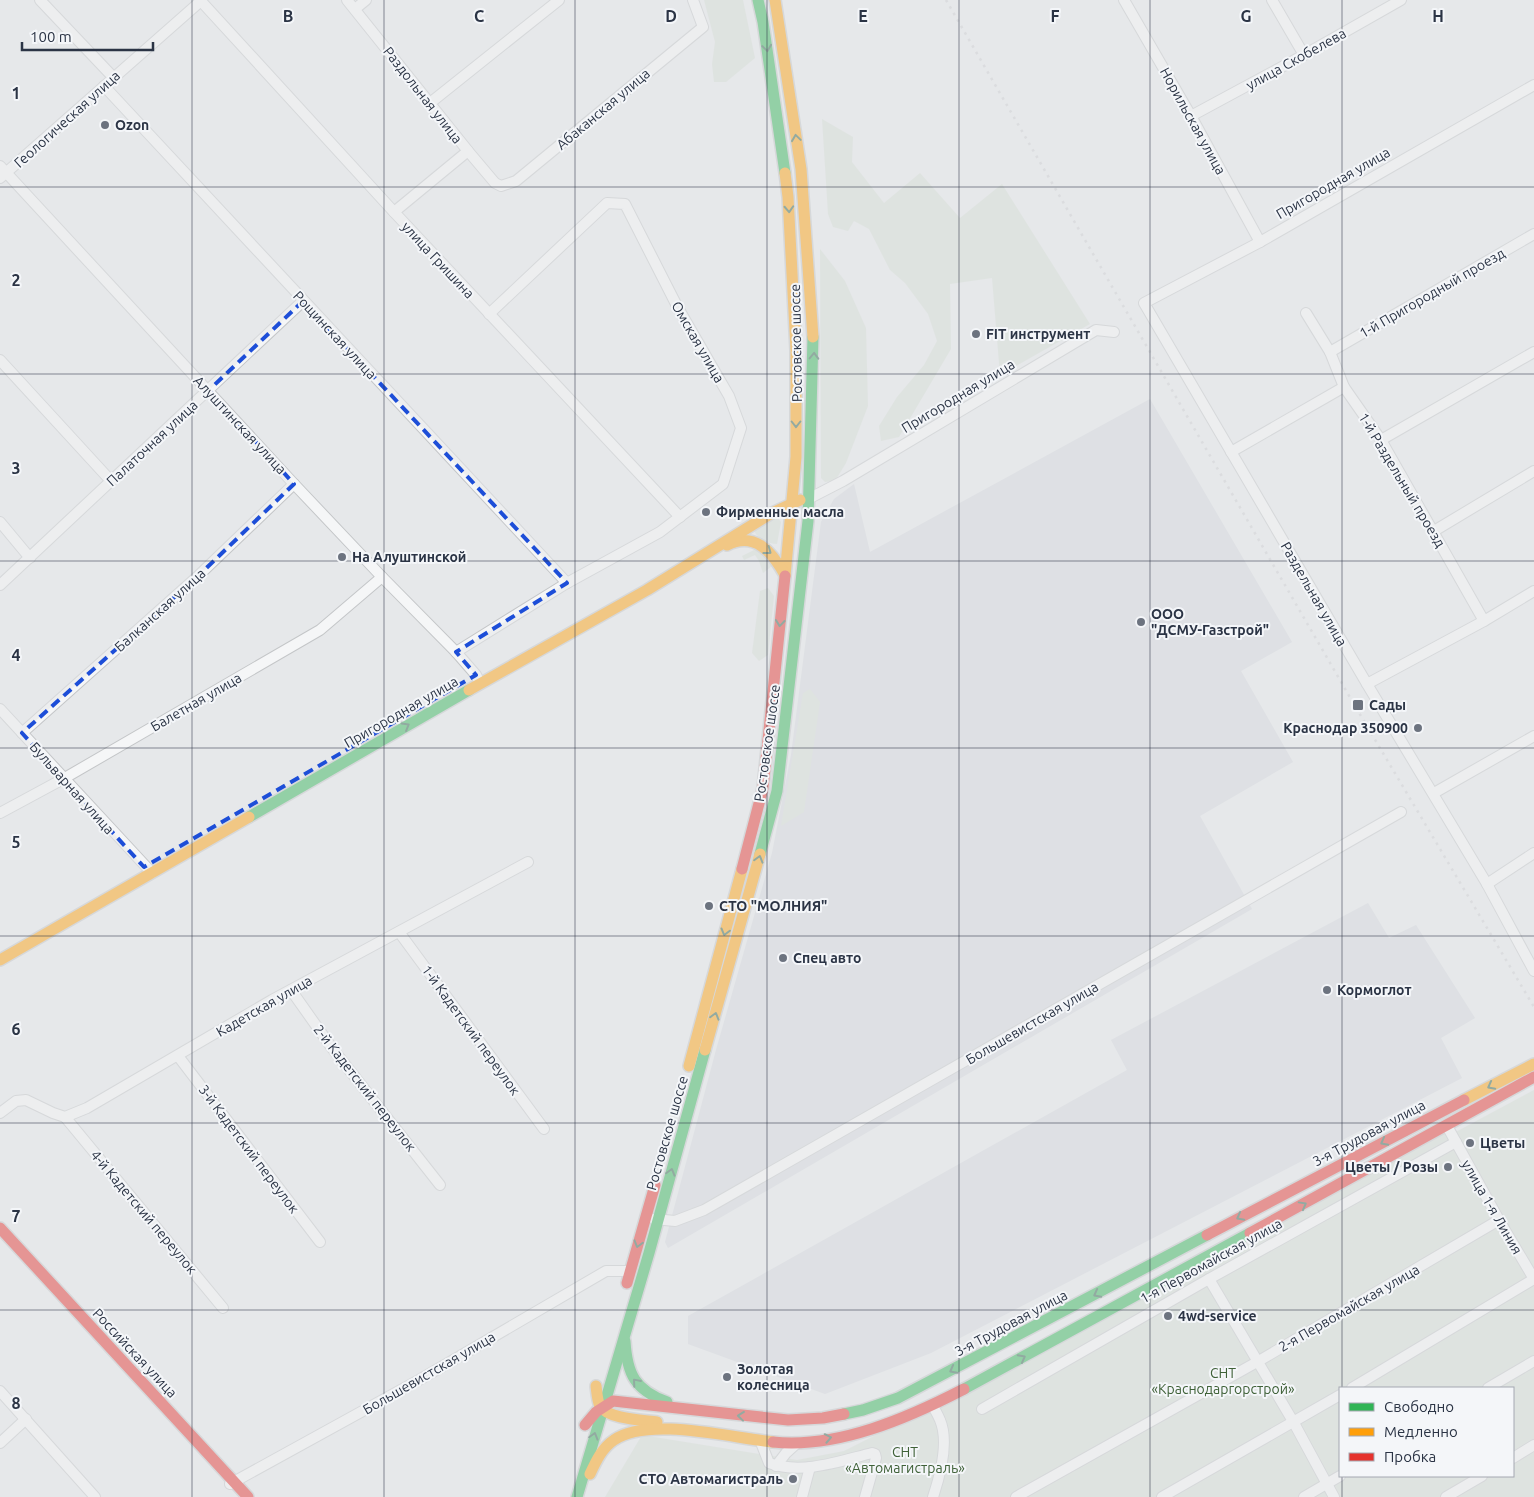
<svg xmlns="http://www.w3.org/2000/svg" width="1534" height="1497" font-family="Ubuntu,sans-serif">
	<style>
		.built { fill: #d4d7dd }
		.green { fill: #d6ded6; fill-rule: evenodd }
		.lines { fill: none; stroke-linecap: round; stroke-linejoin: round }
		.street-casing { stroke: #c4c6c8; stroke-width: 12 }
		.fast-casing { stroke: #c4c6c8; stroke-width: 14 }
		.slow-casing { stroke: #c4c6c8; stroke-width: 14 }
		.jam-casing { stroke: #c4c6c8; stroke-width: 14 }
		.street { stroke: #f5f6f7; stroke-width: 10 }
		.fast { stroke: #30b455; stroke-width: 11 }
		.slow { stroke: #ff9f0a; stroke-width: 11 }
		.jam { stroke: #e5322d; stroke-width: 11 }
		.rail { stroke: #cecfd2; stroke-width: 2.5; stroke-dasharray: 2.5 5; stroke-linecap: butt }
		.oneway { stroke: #2d614b }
		.marked { fill: none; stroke: #1d4ed8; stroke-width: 4; stroke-dasharray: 10 6; stroke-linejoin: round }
		.grid { fill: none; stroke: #2b3445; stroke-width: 1; stroke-opacity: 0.55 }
		.poi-dot { fill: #6c737f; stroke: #f4f6f9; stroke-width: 2 }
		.labels { text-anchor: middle; stroke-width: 4; stroke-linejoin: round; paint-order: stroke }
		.street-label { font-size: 14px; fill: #2b3445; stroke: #f4f6f9 }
		.poi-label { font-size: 14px; font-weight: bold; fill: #2b3445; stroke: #f4f6f9; text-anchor: start }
		.park-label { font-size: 14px; fill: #3f6138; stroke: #f4f6f9 }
		.grid-label { font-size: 16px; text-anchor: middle; font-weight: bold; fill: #2b3445; stroke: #f4f6f9; stroke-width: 4; stroke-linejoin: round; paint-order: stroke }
	</style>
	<rect width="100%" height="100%" fill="#e6e8ea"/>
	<g class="built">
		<polygon points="1150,399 1292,642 1241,671 1293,762 1200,816 1252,909 668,1248 665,1242 716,1050 772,853 791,755 821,522 834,499 854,484 870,552"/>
		<polygon points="1368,903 1389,938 1416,925 1475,1018 1441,1038 1462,1078 931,1353 825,1394 688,1344 688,1316 1127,1070 1111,1040"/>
	</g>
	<g class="green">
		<polygon points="704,0 743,0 755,58 726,82 714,82 712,64 715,42"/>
		<polygon points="822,119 853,137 852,162 884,203 920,173 960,218 1002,184 1090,324 1000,375 992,278 950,284 951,349 899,437 881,441 879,426 897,397 924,365 937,341 928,314 905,283 890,270 869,229 854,221 848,231 833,227 828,214"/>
		<polygon points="820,249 845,281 866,328 868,406 846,463 835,481 825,482 821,478"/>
		<path d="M774 517 778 518 781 522 777 544C769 544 756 538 754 530Z"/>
		<polygon points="754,550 764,553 772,566 763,573 759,561 755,555 744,560 742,556"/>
		<polygon points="768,588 774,596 768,655 759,661 752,653 760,591"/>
		<polygon points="810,689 820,702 804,812 781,826 803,693"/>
		<path d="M1534 1090V1497H605L642 1435 797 1460 844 1451 933 1406 1447 1127 1452 1134ZM1340 1388H1513V1476H1340Z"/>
	</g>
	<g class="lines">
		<g class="street-casing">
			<g id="street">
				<polyline points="40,0 113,77"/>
				<polyline points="200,0 394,212 680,517"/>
				<polyline points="347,0 468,151 495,183 501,186 516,181 703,27 693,0"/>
				<polyline points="1124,0 1191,116 1260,242"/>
				<polyline points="1272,0 1304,55"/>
				<polyline points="355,9 366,0"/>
				<polyline points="1534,85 1260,242 1144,303 1367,684 1487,884 1534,971"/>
				<polyline points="104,86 567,583"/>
				<polyline points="430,103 559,0"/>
				<polyline points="1191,116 1304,55 1401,0"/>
				<polyline points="0,166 294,484 382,577 456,652 476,675 480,683"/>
				<polyline points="0,178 202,0"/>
				<polyline points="394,212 468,151"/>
				<polyline points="1306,313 1330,352 1344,387 1381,440 1484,621"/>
				<polyline points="1330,352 1534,234"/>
				<polyline points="0,360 111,481"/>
				<polyline points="1381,440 1534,352"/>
				<polyline points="1231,452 1344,387"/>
				<polyline points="810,498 843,481 1096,330 1114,332"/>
				<polyline points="0,522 30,558"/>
				<polyline points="1434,531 1534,471"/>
				<polyline points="0,585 303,301"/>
				<polyline points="456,652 567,583 660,532 723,484 741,428 729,396 677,306 625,204 607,203 489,314"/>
				<polyline points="1367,684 1484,621 1534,591"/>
				<polyline points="0,709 152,873"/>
				<polyline points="22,733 197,577 294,484"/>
				<polyline points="1434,793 1534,736"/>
				<polyline points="0,813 63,779 320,630 382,577"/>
				<polyline points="1487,884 1534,853"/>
				<polyline points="399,932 544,1129"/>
				<polyline points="291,990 332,1048 440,1185"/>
				<polyline points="178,1056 320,1242"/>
				<polyline points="0,1113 16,1101 26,1100 53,1113 65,1117 87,1108 272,1000 528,862"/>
				<polyline points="65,1117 223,1308"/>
				<polyline points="1447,1126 1499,1220 1534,1279"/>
				<polyline points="654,1219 675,1221 704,1210 1401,812"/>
				<polyline points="1209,1279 1294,1423 1334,1497"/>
				<polyline points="1352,1388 1534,1279"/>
				<polyline points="1488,1388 1534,1361"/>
				<polyline points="0,1391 95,1497"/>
				<path d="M933 1406C935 1410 938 1415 940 1420 949 1441 940 1476 933 1497"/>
				<polyline points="982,1409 1209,1279 1456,1142"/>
				<path d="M760 1440 769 1463C802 1475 840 1461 872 1453L875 1454 876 1458 865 1497"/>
				<polyline points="0,1443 26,1419"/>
				<polyline points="1513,1458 1534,1445"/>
				<polyline points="776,1466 786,1453 797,1443"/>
				<polyline points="230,1484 419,1380 606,1271 630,1271"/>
				<polyline points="802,1497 810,1467"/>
				<polyline points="1016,1497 1257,1362 1499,1220"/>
				<polyline points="1162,1497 1340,1395"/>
				<polyline points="1304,1497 1340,1476"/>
				<polyline points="1446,1497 1482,1476"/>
			</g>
		</g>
		<g class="fast-casing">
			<g id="fast">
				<polyline points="758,0 763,22 785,173"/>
				<polyline points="249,817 469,690"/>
				<polyline points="760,854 777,791 808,521 813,337"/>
				<path d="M625 1341C627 1374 635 1390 667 1402"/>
				<polyline points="964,1389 1250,1233"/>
				<polyline points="844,1414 863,1410 898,1398 1207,1235"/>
				<polyline points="577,1497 649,1253 705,1050"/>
			</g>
		</g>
		<g class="slow-casing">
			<g id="slow">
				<polyline points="775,0 801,169 813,337"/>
				<polyline points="785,173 788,197 796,350 796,457 785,576"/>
				<path d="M727 545C755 531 772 552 785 575"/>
				<polyline points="469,690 647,590 770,514 800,500"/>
				<polyline points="0,960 249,817"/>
				<polyline points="705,1050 760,854"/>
				<polyline points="689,1066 742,869"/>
				<polyline points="1464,1100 1534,1064"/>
				<path d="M596 1386C597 1392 597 1400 600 1406 608 1419 643 1420 657 1422"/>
				<path d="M590 1474C596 1461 602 1448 614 1440 648 1416 732 1438 773 1442"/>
			</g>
		</g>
		<g class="jam-casing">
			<g id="jam">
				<polyline points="742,869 763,788 785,576"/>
				<polyline points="0,1228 248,1497"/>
				<polyline points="1250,1233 1534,1077"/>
				<polyline points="1207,1235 1464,1100"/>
				<polyline points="627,1283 655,1185"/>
				<polyline points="585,1425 596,1412 613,1401 788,1420 823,1418 844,1414"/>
				<path d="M773 1442C837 1449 908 1418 964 1389"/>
			</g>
		</g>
		<use href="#street" class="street"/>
		<use href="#fast" class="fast"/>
		<use href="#slow" class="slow"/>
		<use href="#jam" class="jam"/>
		<polyline class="rail" points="946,0 1355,706 1534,1007"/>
	</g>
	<defs><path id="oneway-chevron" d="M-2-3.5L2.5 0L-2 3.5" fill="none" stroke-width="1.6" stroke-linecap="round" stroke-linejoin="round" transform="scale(1.25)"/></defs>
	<g class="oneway">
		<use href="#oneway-chevron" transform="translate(767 48) rotate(82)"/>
		<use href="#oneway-chevron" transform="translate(796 138) rotate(-98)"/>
		<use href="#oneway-chevron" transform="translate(789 209) rotate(87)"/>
		<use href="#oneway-chevron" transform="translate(814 356) rotate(-88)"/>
		<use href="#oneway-chevron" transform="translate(796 424) rotate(90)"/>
		<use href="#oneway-chevron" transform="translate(768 551) rotate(37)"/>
		<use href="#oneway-chevron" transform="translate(780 623) rotate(96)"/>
		<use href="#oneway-chevron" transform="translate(406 726) rotate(-30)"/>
		<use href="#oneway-chevron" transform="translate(759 859) rotate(-74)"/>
		<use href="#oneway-chevron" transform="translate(725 932) rotate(105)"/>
		<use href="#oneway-chevron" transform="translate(715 1016) rotate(-74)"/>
		<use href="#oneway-chevron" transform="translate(1491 1086) rotate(152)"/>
		<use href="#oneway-chevron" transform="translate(1384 1142) rotate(152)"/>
		<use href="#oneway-chevron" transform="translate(671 1172) rotate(-74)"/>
		<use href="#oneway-chevron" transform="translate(1303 1205) rotate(-29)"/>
		<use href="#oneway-chevron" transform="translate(1240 1217) rotate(152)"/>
		<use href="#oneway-chevron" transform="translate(638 1244) rotate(106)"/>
		<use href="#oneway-chevron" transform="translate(1097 1294) rotate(152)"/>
		<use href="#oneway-chevron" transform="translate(1022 1358) rotate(-28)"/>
		<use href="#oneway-chevron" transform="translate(953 1370) rotate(152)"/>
		<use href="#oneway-chevron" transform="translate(636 1382) rotate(-131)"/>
		<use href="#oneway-chevron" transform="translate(741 1416) rotate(-174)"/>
		<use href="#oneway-chevron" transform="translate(594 1436) rotate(-74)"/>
		<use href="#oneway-chevron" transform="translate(828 1438) rotate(-11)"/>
	</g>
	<path d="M0 0H1534V1497H0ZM303 301 567 583 456 652 476 675 144 867 22 733 197 577 294 484 209 390Z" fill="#e6e8ea" fill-opacity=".55" fill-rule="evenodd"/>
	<path class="marked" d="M303 301 567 583 456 652 476 675 144 867 22 733 197 577 294 484 209 390Z"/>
	<path class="grid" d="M192 0V1497M384 0V1497M575 0V1497M767 0V1497M959 0V1497M1150 0V1497M1342 0V1388M0 187H1534M0 374H1534M0 561H1534M0 748H1534M0 936H1534M0 1123H1534M0 1310H1534M1342 1476V1497"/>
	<g class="poi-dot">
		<circle cx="105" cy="125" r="5"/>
		<circle cx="976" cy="334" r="5"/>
		<circle cx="706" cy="512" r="5"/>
		<circle cx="342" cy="557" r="5"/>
		<circle cx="1141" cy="622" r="5"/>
		<rect x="1352" y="699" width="12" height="12" rx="2.5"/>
		<circle cx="1418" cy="728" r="5"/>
		<circle cx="709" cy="906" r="5"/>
		<circle cx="783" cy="958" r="5"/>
		<circle cx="1327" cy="990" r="5"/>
		<circle cx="1470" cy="1143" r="5"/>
		<circle cx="1448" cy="1167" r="5"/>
		<circle cx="1168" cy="1316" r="5"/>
		<circle cx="727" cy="1377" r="5"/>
		<circle cx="793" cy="1479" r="5"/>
	</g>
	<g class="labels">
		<g class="street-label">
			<text transform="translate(1296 59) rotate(-29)" y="5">улица Скобелева</text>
			<text transform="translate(423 95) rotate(52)" y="5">Раздольная улица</text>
			<text transform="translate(603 109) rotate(-40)" y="5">Абаканская улица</text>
			<text transform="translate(67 119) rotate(-42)" y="5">Геологическая улица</text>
			<text transform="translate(1193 121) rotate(61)" y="5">Норильская улица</text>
			<text transform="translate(1333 183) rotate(-30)" y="5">Пригородная улица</text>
			<text transform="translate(438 260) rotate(47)" y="5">улица Гришина</text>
			<text transform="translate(1432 293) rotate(-30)" y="5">1-й Пригородный проезд</text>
			<text transform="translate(335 335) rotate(47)" y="5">Рощинская улица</text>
			<text transform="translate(698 342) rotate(60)" y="5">Омская улица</text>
			<text transform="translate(796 343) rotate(-91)" y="5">Ростовское шоссе</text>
			<text transform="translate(958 396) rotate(-31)" y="5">Пригородная улица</text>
			<text transform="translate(240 425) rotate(47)" y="5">Алуштинская улица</text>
			<text transform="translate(152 443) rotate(-43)" y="5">Палаточная улица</text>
			<text transform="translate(1402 480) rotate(59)" y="5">1-й Раздельный проезд</text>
			<text transform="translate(1314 594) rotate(60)" y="5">Раздельная улица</text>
			<text transform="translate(160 610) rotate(-42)" y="5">Балканская улица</text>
			<text transform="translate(196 702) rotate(-30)" y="5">Балетная улица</text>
			<text transform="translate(401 712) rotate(-30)" y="5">Пригородная улица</text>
			<text transform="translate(767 743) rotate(-82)" y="5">Ростовское шоссе</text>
			<text transform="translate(72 788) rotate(48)" y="5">Бульварная улица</text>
			<text transform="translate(264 1006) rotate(-30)" y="5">Кадетская улица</text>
			<text transform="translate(1032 1023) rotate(-30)" y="5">Большевистская улица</text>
			<text transform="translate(471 1030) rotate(54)" y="5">1-й Кадетский переулок</text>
			<text transform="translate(365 1088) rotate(52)" y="5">2-й Кадетский переулок</text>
			<text transform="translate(667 1133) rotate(-74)" y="5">Ростовское шоссе</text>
			<text transform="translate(1369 1133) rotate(-28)" y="5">3-я Трудовая улица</text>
			<text transform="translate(249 1149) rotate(53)" y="5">3-й Кадетский переулок</text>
			<text transform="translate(1492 1207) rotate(60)" y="5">улица 1-я Линия</text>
			<text transform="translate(144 1212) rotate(50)" y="5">4-й Кадетский переулок</text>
			<text transform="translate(1211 1261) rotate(-29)" y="5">1-я Первомайская улица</text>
			<text transform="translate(1349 1308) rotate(-30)" y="5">2-я Первомайская улица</text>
			<text transform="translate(1011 1323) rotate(-28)" y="5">3-я Трудовая улица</text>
			<text transform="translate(135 1353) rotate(47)" y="5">Российская улица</text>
			<text transform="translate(429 1373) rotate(-30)" y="5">Большевистская улица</text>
		</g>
		<g class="poi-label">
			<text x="115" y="130">Ozon</text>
			<text x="986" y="339">FIT инструмент</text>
			<text x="716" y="517">Фирменные масла</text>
			<text x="352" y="562">На Алуштинской</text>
			<text x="1151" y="619">ООО<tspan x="1151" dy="16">"ДСМУ-Газстрой"</tspan></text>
			<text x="1369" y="710">Сады</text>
			<text x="1408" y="733" text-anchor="end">Краснодар 350900</text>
			<text x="719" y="911">СТО "МОЛНИЯ"</text>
			<text x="793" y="963">Спец авто</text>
			<text x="1337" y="995">Кормоглот</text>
			<text x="1480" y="1148">Цветы</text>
			<text x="1438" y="1172" text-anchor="end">Цветы / Розы</text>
			<text x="1178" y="1321">4wd-service</text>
			<text x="737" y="1374">Золотая<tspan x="737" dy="16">колесница</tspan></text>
			<text x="783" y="1484" text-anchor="end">СТО Автомагистраль</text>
		</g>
		<g class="park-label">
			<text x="1223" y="1378">СНТ<tspan x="1223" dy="16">«Краснодаргорстрой»</tspan></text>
			<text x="905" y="1457">СНТ<tspan x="905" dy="16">«Автомагистраль»</tspan></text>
		</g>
	</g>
	<g class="grid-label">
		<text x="288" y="22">B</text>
		<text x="479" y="22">C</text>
		<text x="671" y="22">D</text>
		<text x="863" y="22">E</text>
		<text x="1055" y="22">F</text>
		<text x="1246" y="22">G</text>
		<text x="1438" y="22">H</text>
		<text x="16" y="99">1</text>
		<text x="16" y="286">2</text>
		<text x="16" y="474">3</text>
		<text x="16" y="661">4</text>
		<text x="16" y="848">5</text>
		<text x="16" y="1035">6</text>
		<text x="16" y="1222">7</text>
		<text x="16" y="1409">8</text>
	</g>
	<rect x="1339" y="1387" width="175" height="90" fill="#f4f6f9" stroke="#a4a8b1"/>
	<rect x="1349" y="1403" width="25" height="8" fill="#30b455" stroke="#a4a8b1"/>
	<text x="1384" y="1412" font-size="15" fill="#2b3445">Свободно</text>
	<rect x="1349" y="1428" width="25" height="8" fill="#ff9f0a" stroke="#a4a8b1"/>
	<text x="1384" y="1437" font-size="15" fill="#2b3445">Медленно</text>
	<rect x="1349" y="1453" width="25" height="8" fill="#e5322d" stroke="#a4a8b1"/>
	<text x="1384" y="1462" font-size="15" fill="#2b3445">Пробка</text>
	<path d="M22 42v8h131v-8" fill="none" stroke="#2b3445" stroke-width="2.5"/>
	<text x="30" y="42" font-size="15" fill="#2b3445" stroke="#f4f6f9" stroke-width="4" paint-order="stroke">100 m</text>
</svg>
